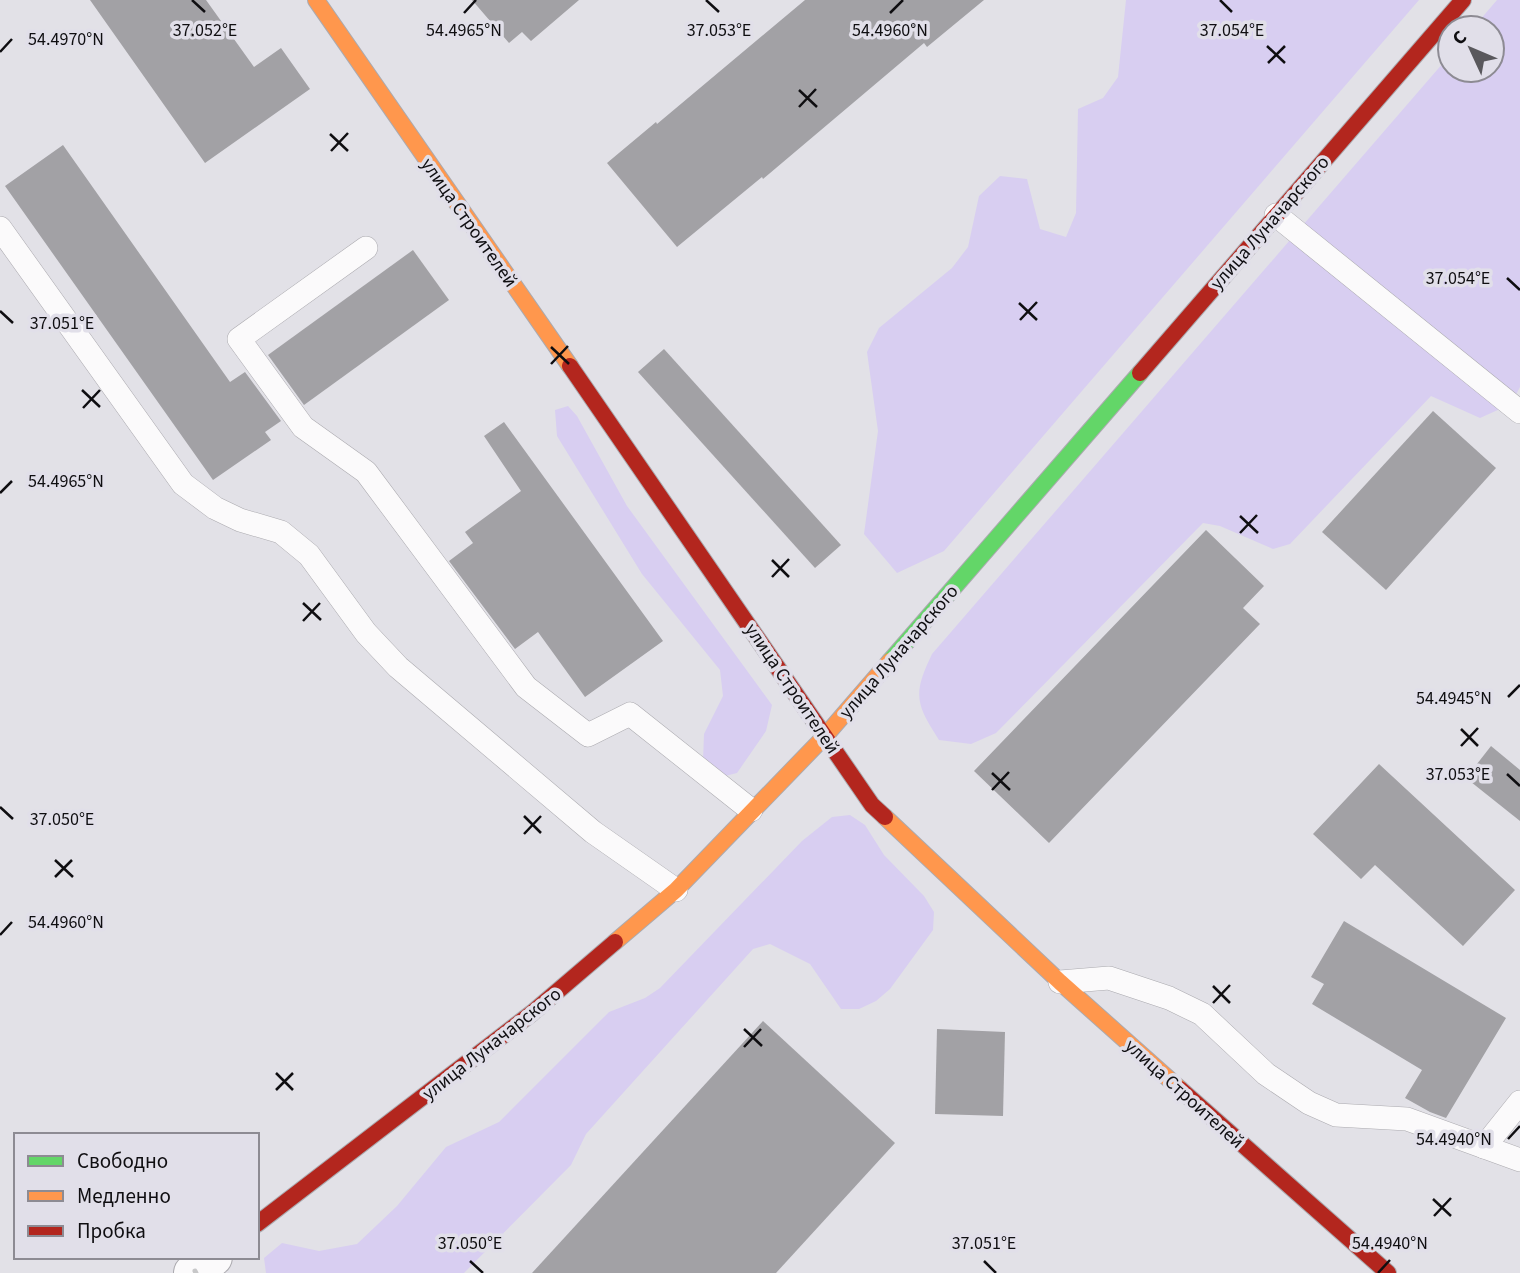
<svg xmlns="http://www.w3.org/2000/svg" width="1520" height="1273" font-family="'Source Sans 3',sans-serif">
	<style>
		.green { fill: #d8cef1 }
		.building { fill: #a2a1a5 }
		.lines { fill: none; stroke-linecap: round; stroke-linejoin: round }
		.lane-casing { stroke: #abaaaf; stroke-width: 24 }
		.street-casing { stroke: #abaaaf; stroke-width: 40 }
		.fast-casing { stroke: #abaaaf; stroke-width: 18 }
		.slow-casing { stroke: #abaaaf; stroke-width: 18 }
		.jam-casing { stroke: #abaaaf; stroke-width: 18 }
		.lane { stroke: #fbfafb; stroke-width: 23 }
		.street { stroke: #fbfafb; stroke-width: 38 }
		.fast { stroke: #63d668; stroke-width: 16 }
		.slow { stroke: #ff974d; stroke-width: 16 }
		.jam { stroke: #b3261e; stroke-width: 16 }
		.rail { stroke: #c7c7c8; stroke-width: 5 }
		.ticks { fill: none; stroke: #0f0e11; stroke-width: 2.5 }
		.labels { text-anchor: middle; stroke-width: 7; stroke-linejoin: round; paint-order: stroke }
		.street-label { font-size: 19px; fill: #0f0e11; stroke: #e1dfe9 }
		.ticks-label { font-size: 18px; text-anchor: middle; fill: #0f0e11; stroke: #e1dfe9; stroke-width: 7; stroke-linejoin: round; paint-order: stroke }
	</style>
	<rect width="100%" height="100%" fill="#e2e1e7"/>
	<g class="green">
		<polygon points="1126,0 1419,0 944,551 897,573 864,534 878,431 867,352 879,328 952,268 968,247 979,196 1000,176 1027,179 1040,229 1066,237 1076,213 1078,109 1103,98 1118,77"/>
		<path d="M1497 0H1520V387L1511 404 1480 418 1431 396 1290 544 1273 549 1220 526 1203 523 996 733 971 744 939 740C915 703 913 694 932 654L1450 55V70H1492V28H1473Z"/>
		<polygon points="568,406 577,416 627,506 772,705 766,731 737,773 725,776 703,761 704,734 723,696 720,670 642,574 557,436 555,410"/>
		<polygon points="850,815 865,825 884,855 924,896 934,912 933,930 890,989 876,1001 859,1009 841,1009 810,964 770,944 753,949 586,1134 571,1165 464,1273 266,1273 264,1258 282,1243 319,1251 357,1244 397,1206 446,1147 499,1122 609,1012 645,998 660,988 802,841 832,817"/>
	</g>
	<g class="building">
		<polygon points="90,0 206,0 254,67 281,48 310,89 205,163"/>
		<polygon points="472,0 579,0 531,41 522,32 509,43"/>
		<polygon points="805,0 984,0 927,47 924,43 763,179 762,177 677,247 607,163 656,122 657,124"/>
		<polygon points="63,145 230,382 245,372 281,421 265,432 271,440 213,480 5,186"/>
		<polygon points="413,250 449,300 304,405 268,355"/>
		<polygon points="664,349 841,545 815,568 638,372"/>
		<polygon points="1433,411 1496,468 1386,590 1322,532"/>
		<polygon points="504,422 663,641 585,697 538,632 515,649 449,561 473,543 465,532 521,491 484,436"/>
		<polygon points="1206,530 1264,586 1243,608 1260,624 1049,843 974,771"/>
		<polygon points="1491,746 1520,770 1520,821 1466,778"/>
		<polygon points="1379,764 1515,890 1463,946 1375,865 1361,879 1313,834"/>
		<polygon points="1344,921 1506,1018 1446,1118 1430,1112 1405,1098 1422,1070 1312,1004 1324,984 1311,977"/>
		<polygon points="763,1021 895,1143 776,1273 532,1273"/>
		<polygon points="937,1029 1005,1032 1003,1116 935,1114"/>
	</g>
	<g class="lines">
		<g class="lane-casing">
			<g id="lane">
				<polyline points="1276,215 1520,412"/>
				<polyline points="0,228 183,484 215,508 240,520 281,532 309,555 366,633 398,667 593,832 676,890"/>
				<polyline points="366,248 239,339 303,427 366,472 526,687 588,735 630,714 751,810"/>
				<polyline points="1060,982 1109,978 1169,998 1202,1014 1266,1074 1309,1103 1336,1115 1407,1119 1520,1160"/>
				<polyline points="1484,1147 1520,1102"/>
			</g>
		</g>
		<g class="street-casing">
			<polyline id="street" points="193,1273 213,1257"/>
		</g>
		<g class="fast-casing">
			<polyline id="fast" points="890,661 1140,373"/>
		</g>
		<g class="slow-casing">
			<g id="slow">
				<polyline points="316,0 570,366"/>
				<polyline points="885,817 1060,982 1180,1089"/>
				<polyline points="615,942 676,890 826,735 890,661"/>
			</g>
		</g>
		<g class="jam-casing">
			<g id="jam">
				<polyline points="570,366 872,805 885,817"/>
				<polyline points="1140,373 1463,0"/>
				<polyline points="1180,1089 1388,1273"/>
				<polyline points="257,1224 532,1013 615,942"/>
			</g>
		</g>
		<use href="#lane" class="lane"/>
		<use href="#street" class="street"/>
		<use href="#fast" class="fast"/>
		<use href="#slow" class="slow"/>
		<use href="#jam" class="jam"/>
		<polyline class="rail" points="195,1271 196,1273"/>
	</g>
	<path class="ticks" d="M192 0 205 12M706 0 719 12M1220 0 1232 12M464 13 476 0M890 13 903 0M1267 46 1285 63M0 52 12 39M1268 63 1285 46M799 90 817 107M799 107 816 89M330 134 348 151M331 151 348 133M1507 278 1520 290M1019 303 1037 320M0 311 13 323M1020 320 1037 302M551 347 569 364M551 364 568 346M82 390 100 407M83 408 100 390M0 493 12 481M1240 516 1258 533M1240 533 1257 515M772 560 789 577M772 577 789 559M303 603 321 620M303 621 320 603M1508 697 1520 685M1461 729 1478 746M1461 746 1478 728M992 773 1010 790M1507 774 1520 786M992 790 1009 772M0 807 13 819M524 816 541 833M524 834 541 816M55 860 73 877M55 877 72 860M0 935 12 922M1213 986 1230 1003M1213 1003 1230 985M744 1029 762 1046M744 1047 761 1029M276 1073 293 1090M276 1090 293 1073M1508 1139 1520 1126M1433 1199 1451 1216M1434 1216 1451 1198M470 1261 483 1273M984 1261 996 1273M1378 1273 1390 1260"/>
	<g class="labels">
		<g class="street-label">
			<text transform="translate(470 222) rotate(55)" y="7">улица Строителей</text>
			<text transform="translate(1269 222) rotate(-49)" y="7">улица Луначарского</text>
			<text transform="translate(898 651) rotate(-49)" y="7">улица Луначарского</text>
			<text transform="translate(793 688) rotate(56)" y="7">улица Строителей</text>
			<text transform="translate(491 1043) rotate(-38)" y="7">улица Луначарского</text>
			<text transform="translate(1185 1093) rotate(42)" y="7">улица Строителей</text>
		</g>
	</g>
	<g class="ticks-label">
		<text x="205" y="36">37.052°E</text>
		<text x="719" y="36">37.053°E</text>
		<text x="1232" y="36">37.054°E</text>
		<text x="464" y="36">54.4965°N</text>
		<text x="890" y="36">54.4960°N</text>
		<text x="66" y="45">54.4970°N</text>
		<text x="1458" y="284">37.054°E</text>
		<text x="62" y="329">37.051°E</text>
		<text x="66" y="487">54.4965°N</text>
		<text x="1454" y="704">54.4945°N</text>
		<text x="1458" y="780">37.053°E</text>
		<text x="62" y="825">37.050°E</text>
		<text x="66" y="928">54.4960°N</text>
		<text x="1454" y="1145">54.4940°N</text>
		<text x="1390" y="1249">54.4940°N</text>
		<text x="470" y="1249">37.050°E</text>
		<text x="984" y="1249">37.051°E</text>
	</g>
	<rect x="14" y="1133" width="245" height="126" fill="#e1dfe9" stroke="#8d8b93" stroke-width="2"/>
	<rect x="28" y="1156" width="35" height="10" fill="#63d668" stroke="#8d8b93" stroke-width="2"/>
	<text x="77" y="1168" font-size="21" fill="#0f0e11">Свободно</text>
	<rect x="28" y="1191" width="35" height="10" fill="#ff974d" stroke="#8d8b93" stroke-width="2"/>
	<text x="77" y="1203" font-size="21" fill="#0f0e11">Медленно</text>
	<rect x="28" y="1226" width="35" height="10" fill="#b3261e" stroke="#8d8b93" stroke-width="2"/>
	<text x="77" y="1238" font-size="21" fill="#0f0e11">Пробка</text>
	<g transform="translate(1471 49) rotate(314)"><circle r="33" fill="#e1dfe9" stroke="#8d8b93" stroke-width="2"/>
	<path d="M0-5L12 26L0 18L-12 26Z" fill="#59585c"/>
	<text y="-10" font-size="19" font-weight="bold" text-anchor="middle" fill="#0f0e11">С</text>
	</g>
</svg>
